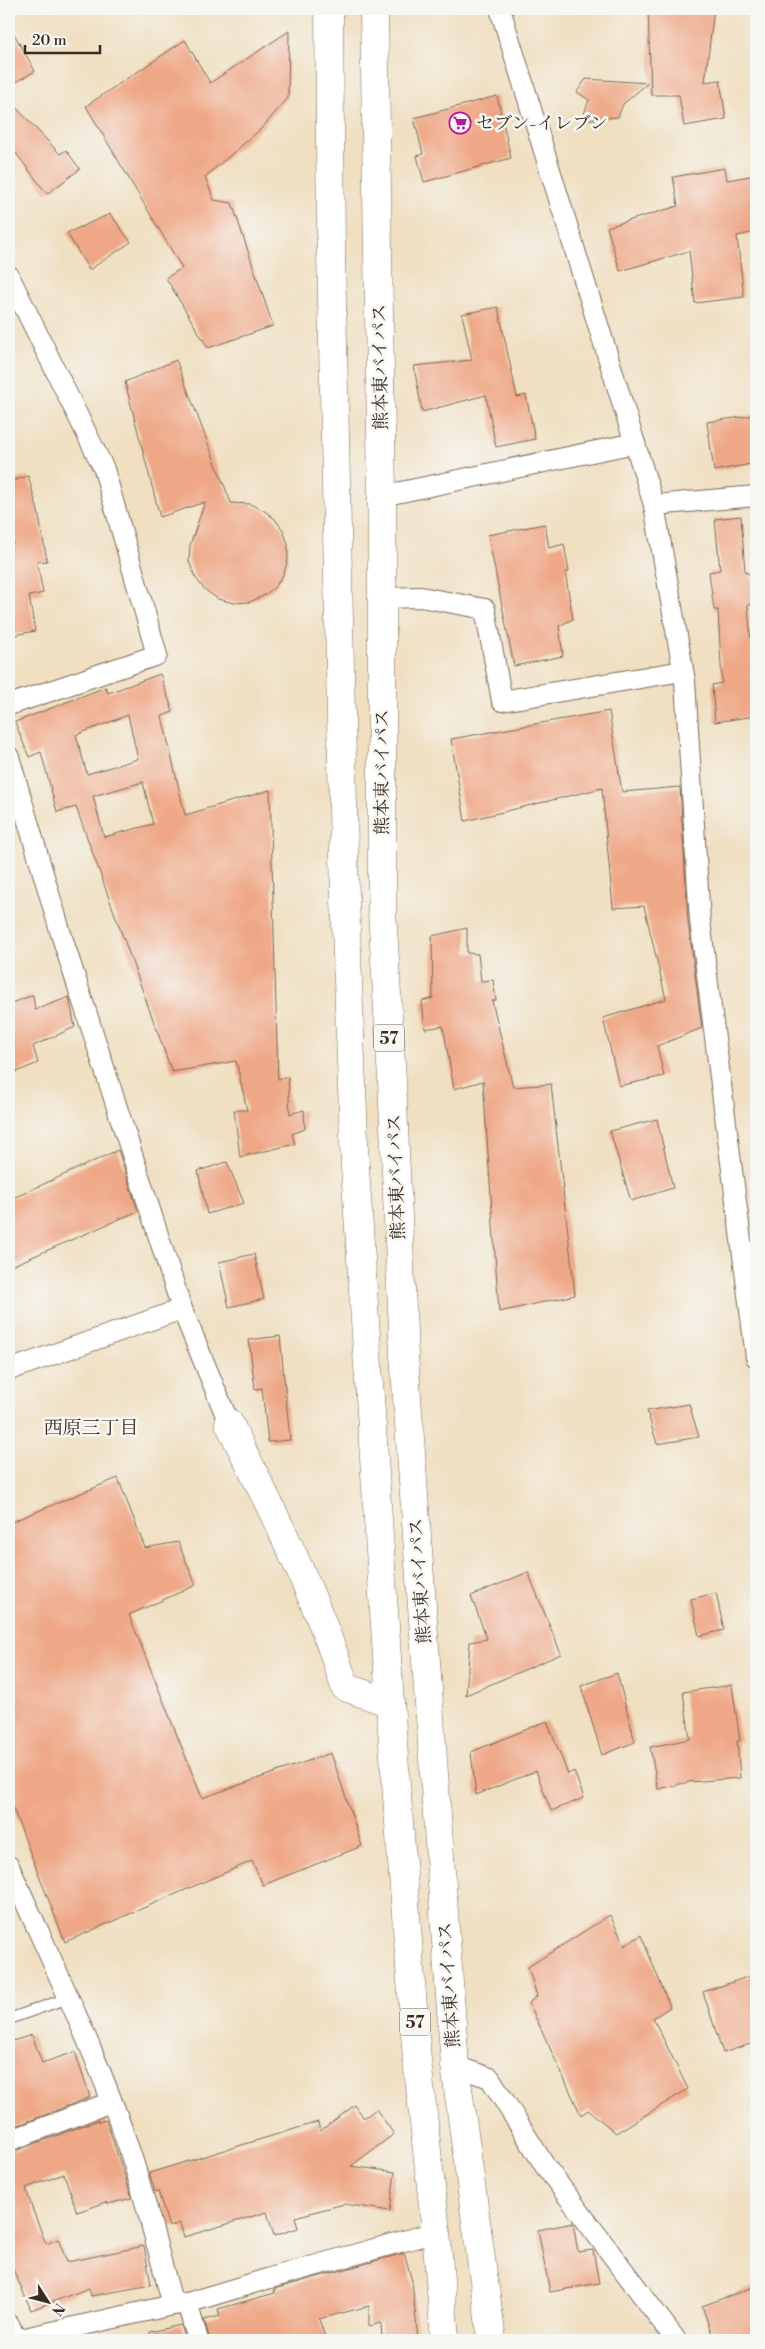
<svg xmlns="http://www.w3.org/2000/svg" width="765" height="2349" font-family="'Libre Bodoni','Noto Serif JP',serif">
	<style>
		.building { fill: #efa887; fill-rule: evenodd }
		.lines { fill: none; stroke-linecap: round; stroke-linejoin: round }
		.lane-casing { stroke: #7a6957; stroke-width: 12 }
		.street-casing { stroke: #7a6957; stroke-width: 22 }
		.secondary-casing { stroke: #7a6957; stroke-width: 29 }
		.highway-casing { stroke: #7a6957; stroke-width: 29 }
		.lane { stroke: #fff; stroke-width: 10 }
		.street { stroke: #fff; stroke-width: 20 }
		.secondary { stroke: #fff; stroke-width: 28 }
		.highway { stroke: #fff; stroke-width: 28 }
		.labels { text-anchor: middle; stroke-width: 5; stroke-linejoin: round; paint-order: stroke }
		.shield { fill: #f6f6f2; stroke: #73675e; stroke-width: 1 }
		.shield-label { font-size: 16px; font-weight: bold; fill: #3b2a1e }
		.poi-label { font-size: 18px; fill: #3b2a1e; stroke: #f6f6f2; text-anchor: start }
		.street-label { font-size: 18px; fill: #3b2a1e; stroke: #f6f6f2 }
		.neighbourhood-label { font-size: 19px; fill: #3b2a1e; stroke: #f6f6f2 }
	</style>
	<rect width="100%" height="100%" fill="#f6f6f2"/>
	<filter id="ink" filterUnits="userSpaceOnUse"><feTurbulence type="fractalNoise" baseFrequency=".02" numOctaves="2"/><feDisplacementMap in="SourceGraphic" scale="10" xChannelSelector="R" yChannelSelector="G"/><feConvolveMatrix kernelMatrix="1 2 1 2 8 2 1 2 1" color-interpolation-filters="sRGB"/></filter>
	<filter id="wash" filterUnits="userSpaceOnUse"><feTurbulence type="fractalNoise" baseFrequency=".0096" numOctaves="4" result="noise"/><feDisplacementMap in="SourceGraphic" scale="20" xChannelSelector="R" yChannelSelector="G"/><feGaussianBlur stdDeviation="1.12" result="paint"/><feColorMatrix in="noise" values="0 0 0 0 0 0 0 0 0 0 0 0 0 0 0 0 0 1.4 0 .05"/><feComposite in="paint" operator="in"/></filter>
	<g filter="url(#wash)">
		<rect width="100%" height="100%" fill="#f0dfc1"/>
		<g id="blocks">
			<g class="building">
				<polygon points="648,9 714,9 705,82 720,80 726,119 684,126 679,95 651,95"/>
				<polygon points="9,25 35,71 9,86"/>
				<polygon points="289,31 288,98 262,128 205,177 214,200 232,203 273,326 208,348 166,278 182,268 86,106 185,40 210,83"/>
				<polygon points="586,79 648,83 623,104 618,117 582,120 589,100 577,92"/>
				<polygon points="497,96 511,158 424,182 417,156 423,154 414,118"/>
				<polygon points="9,100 60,154 66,150 80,169 47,194 9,144"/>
				<polygon points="725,168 727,180 756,175 756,232 737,236 744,297 695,303 689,251 620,271 607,227 678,206 673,177"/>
				<polygon points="110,214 131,242 89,270 67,233"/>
				<polygon points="498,307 517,397 526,395 535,439 496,447 486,395 422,412 414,366 472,360 462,314"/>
				<polygon points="176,360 231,503 250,504 263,510 275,519 283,530 288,544 288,559 284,573 276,586 265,595 250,602 234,603 218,599 204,589 195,577 189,561 190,545 205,502 160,517 125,382"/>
				<polygon points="756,415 756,463 714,471 707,422"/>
				<polygon points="28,476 38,511 47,561 37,562 43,593 29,596 35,631 9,636 9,545 13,544 9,522 9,482"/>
				<polygon points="741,516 745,572 752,575 754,604 748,605 753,672 750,672 756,716 715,722 712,685 722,683 718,610 714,610 709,572 720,570 715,519"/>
				<polygon points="545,524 549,548 564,544 569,572 565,572 573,619 559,626 563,656 514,666 488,535"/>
				<path d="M160 674 173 712 162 716 185 815 270 790 278 1079 288 1077 290 1114 304 1110 305 1129 292 1134 295 1144 240 1157 234 1110H247L236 1061 172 1072 76 807 57 812 41 752 29 757 15 722 106 687 108 693ZM128 715 138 759 87 774 76 735ZM143 782 153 824 104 837 93 796Z"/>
				<polygon points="609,711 622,792 680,787 688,922 702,1028 657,1046 664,1076 619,1086 603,1018 666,999 644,906 613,908 602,788 465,821 451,739"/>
				<polygon points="467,928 467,953 478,954 481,981 493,980 496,1000 492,1001 513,1087 551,1084 575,1295 499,1312 483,1081 454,1089 443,1026 425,1029 422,1001 433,998 432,936"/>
				<polygon points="33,995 35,1010 69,997 75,1027 33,1046 38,1063 9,1075 9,1004"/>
				<polygon points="657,1119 673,1188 631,1201 610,1131"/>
				<polygon points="118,1150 138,1211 9,1267 9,1200"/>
				<polygon points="227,1162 244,1203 207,1214 198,1171"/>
				<polygon points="254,1254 264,1299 229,1307 219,1262"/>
				<polygon points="280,1336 290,1440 268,1442 262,1388 255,1389 249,1340"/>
				<polygon points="689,1404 699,1437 657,1444 647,1411"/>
				<polygon points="118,1478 145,1548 178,1542 196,1585 129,1615 202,1798 331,1753 362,1846 263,1885 252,1861 65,1942 9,1798 9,1523"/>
				<polygon points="528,1572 561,1654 466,1695 470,1642 487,1639 471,1596"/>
				<polygon points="716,1593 724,1630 699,1636 691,1599"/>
				<polygon points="617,1673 635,1742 602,1755 581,1686"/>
				<polygon points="732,1685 740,1741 737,1741 740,1778 689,1782 658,1789 650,1747 690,1739 683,1692"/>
				<polygon points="547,1721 568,1774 574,1771 584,1798 551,1811 536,1771 476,1795 471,1752"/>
				<polygon points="610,1915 625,1946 641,1935 670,2007 653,2018 688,2089 616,2133 588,2110 581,2115 529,2003 537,1996 528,1967"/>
				<polygon points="756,1974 756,2042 723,2053 703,1992"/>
				<polygon points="32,2035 42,2063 75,2052 90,2097 9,2129 9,2042"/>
				<polygon points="355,2105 364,2118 376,2109 394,2134 351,2166 395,2172 390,2211 344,2204 295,2217 298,2228 274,2236 267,2212 184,2237 180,2223 169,2227 158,2191 155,2192 149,2173 318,2122 320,2131"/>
				<polygon points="98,2120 99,2122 106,2120 132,2198 108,2204 107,2202 77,2212 64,2174 26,2188 32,2208 46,2244 58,2239 67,2262 144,2246 151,2285 91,2296 89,2288 31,2310 9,2260 9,2149 18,2150"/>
				<polygon points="573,2223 578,2252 593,2250 599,2283 550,2292 538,2230"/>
				<polygon points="404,2253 412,2281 418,2340 382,2340 381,2323 369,2326 369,2306 319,2319 326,2340 210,2340 204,2320 220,2316 218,2309 275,2293 274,2289"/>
				<polygon points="756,2286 756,2331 732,2340 714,2340 702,2306"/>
				<polygon points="181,2325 186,2340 151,2340 150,2332"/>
			</g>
		</g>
	</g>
	<g filter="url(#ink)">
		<use href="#blocks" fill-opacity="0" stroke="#7a6957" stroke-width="1"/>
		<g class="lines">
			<g class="lane-casing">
				<polyline id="lane" points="9,2019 68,1998"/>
			</g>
			<g class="street-casing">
				<g id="street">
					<polyline points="500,9 654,505 685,681 700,921 756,1357"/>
					<polyline points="9,276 104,469 157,655 9,705"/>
					<polyline points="382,496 635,443"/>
					<polyline points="654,505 756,496"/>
					<polyline points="381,598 421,597 485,609 502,701 683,671"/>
					<polyline points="9,757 61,934 182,1309 229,1423"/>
					<polyline points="9,1370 182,1309"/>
					<path d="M9 1866C53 1965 105 2069 137 2174 150 2217 161 2262 173 2305L187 2303 270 2278 436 2232"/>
					<polyline points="455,2066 490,2078 545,2166 676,2340"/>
					<polyline points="14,2139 111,2102"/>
					<polyline points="187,2303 198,2340"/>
					<polyline points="9,2324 16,2340"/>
					<polyline points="16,2340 173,2305"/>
				</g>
			</g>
			<g class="secondary-casing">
				<path id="secondary" d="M229 1423C272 1510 316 1595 345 1687L390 1703"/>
			</g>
			<g class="highway-casing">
				<g id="highway">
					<polyline points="329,9 331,253 345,899 355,1167 390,1703 417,2060 436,2232 445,2340"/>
					<polyline points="374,9 382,496 382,910 392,1080 404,1355 455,2066 492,2340"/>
				</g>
			</g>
			<use href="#lane" class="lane"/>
			<use href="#street" class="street"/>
			<use href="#secondary" class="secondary"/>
			<use href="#highway" class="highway"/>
		</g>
	</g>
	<defs>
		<g id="supermarket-ring" transform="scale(1.125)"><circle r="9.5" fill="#f6f6f2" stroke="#b5179e" stroke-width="1.5"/><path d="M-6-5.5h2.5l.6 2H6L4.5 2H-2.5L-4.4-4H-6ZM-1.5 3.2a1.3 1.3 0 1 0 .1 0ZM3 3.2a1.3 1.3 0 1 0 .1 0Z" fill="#b5179e"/></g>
	</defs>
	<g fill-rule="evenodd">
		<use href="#supermarket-ring" x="460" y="123"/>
	</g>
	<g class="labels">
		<g class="shield">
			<rect x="374" y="1024.5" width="30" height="27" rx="4"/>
			<rect x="400" y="2008.5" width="30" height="27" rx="4"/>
		</g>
		<g class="shield-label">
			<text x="389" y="1044">57</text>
			<text x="415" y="2028">57</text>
		</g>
		<g class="poi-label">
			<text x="476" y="129">セブン-イレブン</text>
		</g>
		<g class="street-label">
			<text transform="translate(380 367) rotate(-91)" y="6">熊本東バイパス</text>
			<text transform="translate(382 772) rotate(-90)" y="6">熊本東バイパス</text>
			<text transform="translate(396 1177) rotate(-92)" y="6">熊本東バイパス</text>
			<text transform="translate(420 1581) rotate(-94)" y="6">熊本東バイパス</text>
			<text transform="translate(449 1985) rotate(-94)" y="6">熊本東バイパス</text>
		</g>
		<g class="neighbourhood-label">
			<text x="91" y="1434">西原三丁目</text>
		</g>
	</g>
	<rect width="765" height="2349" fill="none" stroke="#f6f6f2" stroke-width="30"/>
	<g transform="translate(48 2302) rotate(126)" stroke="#f6f6f2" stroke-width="4" paint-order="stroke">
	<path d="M0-4L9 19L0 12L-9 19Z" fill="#3b2a1e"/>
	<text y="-8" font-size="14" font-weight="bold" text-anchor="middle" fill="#3b2a1e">N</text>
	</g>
	<path d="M25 45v8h75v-8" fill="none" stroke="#3b2a1e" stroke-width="2.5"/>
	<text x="32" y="45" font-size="15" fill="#3b2a1e" stroke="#f6f6f2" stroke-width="4" paint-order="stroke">20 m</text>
</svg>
